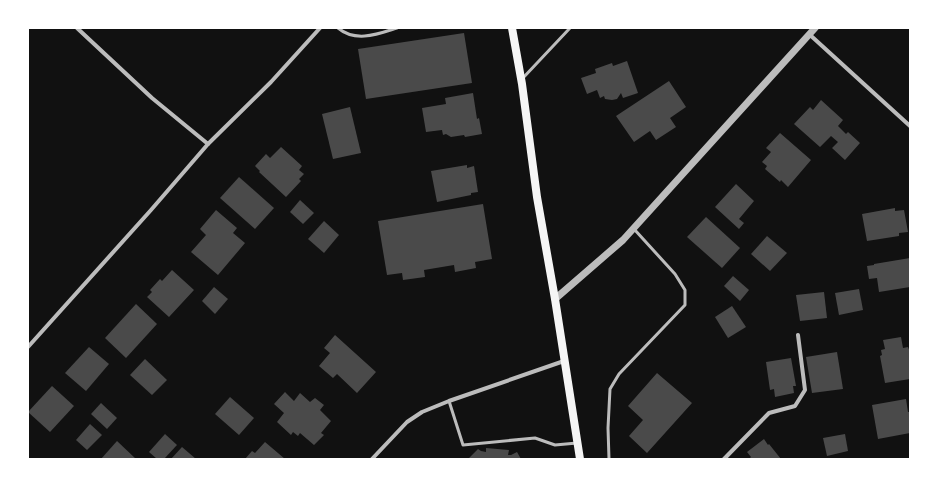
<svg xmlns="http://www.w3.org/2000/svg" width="938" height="487" font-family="'Space Grotesk',sans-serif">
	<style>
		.building { fill: #4a4a4a }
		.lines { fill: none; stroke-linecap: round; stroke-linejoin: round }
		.service { stroke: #bcbcbc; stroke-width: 3 }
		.minor { stroke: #bcbcbc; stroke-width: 4 }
		.tertiary { stroke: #bcbcbc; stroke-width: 7 }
		.secondary { stroke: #f5f5f5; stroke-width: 8 }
	</style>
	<rect width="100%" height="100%" fill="#111"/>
	<g class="building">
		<polygon points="464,33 472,83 366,99 358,49"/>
		<polygon points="627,61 638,93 623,98 621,93 617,99 612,100 605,99 604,96 600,98 597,90 587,94 581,78 596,73 595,69 612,63 613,66"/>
		<polygon points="669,81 686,107 670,118 676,127 656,140 650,131 634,142 616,116"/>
		<polygon points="473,93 477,119 479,118 482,134 465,137 464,135 451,137 446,134 443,135 442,130 426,132 422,108 446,104 445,98"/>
		<polygon points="821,100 843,120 838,126 846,134 848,132 860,143 845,160 832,148 838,142 831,136 820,147 794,124 810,107 813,110"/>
		<polygon points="350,107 361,153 333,159 322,114"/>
		<polygon points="780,133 811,160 788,187 781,180 780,182 765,169 767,166 762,162 771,152 766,148"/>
		<polygon points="281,147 302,166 299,170 304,174 299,179 301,181 286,197 259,172 260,171 255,166 266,154 270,158"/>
		<polygon points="467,165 467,168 474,166 478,192 471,193 471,195 437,202 431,171"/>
		<polygon points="239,177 274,208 255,229 220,198"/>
		<polygon points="736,184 754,201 739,219 744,223 739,229 715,207"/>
		<polygon points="300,200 314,213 303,224 290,212"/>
		<polygon points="483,204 492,259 475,262 476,268 455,272 454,265 424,270 425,277 403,280 402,273 387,275 378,221"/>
		<polygon points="895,208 895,211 904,210 908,232 899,233 899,236 867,241 862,214"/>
		<polygon points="216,210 237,228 233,233 245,243 218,275 191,252 206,235 200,229"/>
		<polygon points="706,217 740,248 722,268 687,237"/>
		<polygon points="324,221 339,235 324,253 308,239"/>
		<polygon points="767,236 787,253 770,271 751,254"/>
		<polygon points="910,258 910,287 879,292 877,278 869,279 867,266 874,265 874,264"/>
		<polygon points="172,270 194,290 169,317 147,297 152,292 150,290 160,279 162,281"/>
		<polygon points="733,276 749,290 740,301 724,286"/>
		<polygon points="214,287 228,299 215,314 202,301"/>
		<polygon points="859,289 863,310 839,315 835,293"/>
		<polygon points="824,292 827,318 800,321 796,295"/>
		<polygon points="136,304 157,324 126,358 105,338"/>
		<polygon points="732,306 746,327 728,338 715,317"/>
		<polygon points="335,335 376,372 357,393 337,374 333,378 319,366 330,353 324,348"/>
		<polygon points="901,337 903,348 908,347 910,352 910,379 885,383 880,356 882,355 881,350 885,349 883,340"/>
		<polygon points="89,347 109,364 86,391 65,373"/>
		<polygon points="837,352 843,389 812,393 806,357"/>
		<polygon points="791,358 796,386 793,386 794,393 775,397 774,389 770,390 766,362"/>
		<polygon points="145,359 167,380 152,395 130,375"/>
		<polygon points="657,373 692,403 647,453 629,436 643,420 628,406"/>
		<polygon points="52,386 74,406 50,432 28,412"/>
		<polygon points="285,392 294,401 300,393 310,402 315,398 324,405 320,410 331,421 321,433 324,435 314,445 300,433 298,436 293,432 291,435 277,422 284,413 274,404"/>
		<polygon points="230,397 254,418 239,435 215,414"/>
		<polygon points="906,399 908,412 910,412 910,433 878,439 872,405"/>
		<polygon points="101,403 117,418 107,429 91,414"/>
		<polygon points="90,424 102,435 87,450 76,440"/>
		<polygon points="165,434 177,445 164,459 157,459 149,452"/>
		<polygon points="845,434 848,451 827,456 823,438"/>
		<polygon points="764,439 768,445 769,444 781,459 749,459 751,457 747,452"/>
		<polygon points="117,441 136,459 101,459"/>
		<polygon points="265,442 285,459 245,459 252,451 255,453"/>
		<polygon points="182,447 196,459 171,459"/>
		<polygon points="486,448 509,450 508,455 511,455 517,452 521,459 468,459 478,449 481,451 486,452"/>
	</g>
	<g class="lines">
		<g class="service">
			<path d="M338 28C356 43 378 34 397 28"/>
			<polyline points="522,79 570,28"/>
			<polyline points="449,401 463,445 535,438 555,445 577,443"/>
			<polyline points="609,459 608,428 610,389 619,374 685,305 685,290 675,274 634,229"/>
		</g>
		<g class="minor">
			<polyline points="77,28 152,98 208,144"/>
			<polyline points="809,34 910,126"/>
			<polyline points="28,347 151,210 208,144 271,82 320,28"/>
			<polyline points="372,459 407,422 422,412 449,401 564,361"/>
			<polyline points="724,459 769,413 795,406 805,390 798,335"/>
		</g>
		<polyline class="tertiary" points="555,299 623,240 815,28"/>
		<polyline class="secondary" points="512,28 522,84 537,197 555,299 580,459"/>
	</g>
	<rect width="938" height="487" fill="none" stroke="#ffffff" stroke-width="58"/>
</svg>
